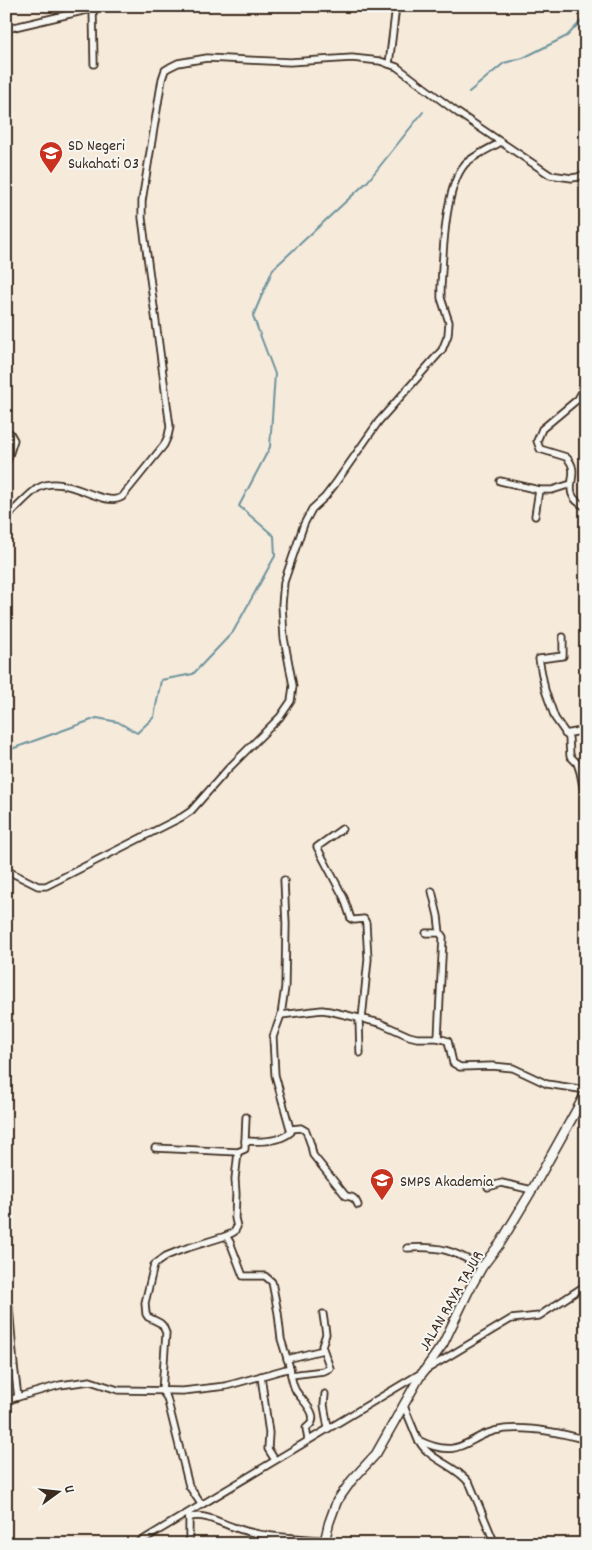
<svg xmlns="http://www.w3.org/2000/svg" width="592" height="1550" font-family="Dekko,sans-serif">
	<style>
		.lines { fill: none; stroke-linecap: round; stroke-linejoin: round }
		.stream { stroke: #6e949d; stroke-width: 2 }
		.street-casing { stroke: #3b2a1e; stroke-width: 9 }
		.secondary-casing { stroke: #3b2a1e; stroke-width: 11 }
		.street { stroke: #f6f6f2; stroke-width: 5.5 }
		.secondary { stroke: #f6f6f2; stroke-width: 8 }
		.labels { text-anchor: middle; stroke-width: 4; stroke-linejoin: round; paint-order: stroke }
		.poi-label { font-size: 16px; fill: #3b2a1e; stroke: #f6f6f2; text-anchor: start }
		.street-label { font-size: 16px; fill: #3b2a1e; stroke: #f6f6f2 }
	</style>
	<rect width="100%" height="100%" fill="#f6eadb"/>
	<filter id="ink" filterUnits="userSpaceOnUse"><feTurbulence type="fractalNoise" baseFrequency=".02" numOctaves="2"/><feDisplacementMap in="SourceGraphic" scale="10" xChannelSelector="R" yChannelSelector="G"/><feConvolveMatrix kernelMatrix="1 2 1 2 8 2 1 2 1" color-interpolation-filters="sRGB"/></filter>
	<g filter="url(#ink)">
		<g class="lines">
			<g class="stream">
				<polyline points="469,92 504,63 523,58 567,36 586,16"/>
				<polyline points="6,751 97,718 118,722 137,733 154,717 161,680 193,674 233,632 275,556 274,536 239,506 270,447 275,374 253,316 273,269 368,181 423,112"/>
			</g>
			<g class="street-casing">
				<g id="street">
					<polyline points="93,9 94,64"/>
					<polyline points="6,29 104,6"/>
					<polyline points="389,64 396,6"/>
					<path d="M586 384 578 399 542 429 537 441 540 449 566 457C585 475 555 492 586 507"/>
					<polyline points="6,430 10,433 14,440 6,465"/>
					<polyline points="500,481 539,490 552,490 571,484"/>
					<polyline points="535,516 539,490"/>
					<path d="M6 518C14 510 30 493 38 488 65 472 103 509 122 497L164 445 168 436 170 427 142 218V201L162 79 165 70 170 67 178 63 207 58 290 62 352 58 380 61 397 67 458 113 550 175 572 178 578 177 586 173"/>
					<polyline points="563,637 563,656 539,659 545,690 555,718 569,738 570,756 577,763 580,772 585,796"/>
					<polyline points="565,734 586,730"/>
					<polyline points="342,829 317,847 344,898 351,919 354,920 364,919 366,923 368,959 362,1019"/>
					<path d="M6 870 38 886H46L182 817 191 811 228 769 280 717 291 701 293 686 284 638 282 605 284 582 304 524 312 509 325 497 335 484 379 421 442 350 448 335 449 322 441 298V287C443 256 444 188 465 164 473 156 491 148 501 142"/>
					<polyline points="432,891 438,916 440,933"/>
					<polyline points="426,933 440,933 443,937 438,1038"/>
					<polyline points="281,1015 322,1010 329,1011 380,1023 409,1036 417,1038 438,1038 448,1041 453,1063 460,1067 492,1066 513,1068 547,1084 586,1090"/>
					<polyline points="359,1019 360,1053"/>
					<path d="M291 1129 301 1128 306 1131 311 1145 313 1155 346 1196C353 1197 355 1198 358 1205"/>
					<polyline points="245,1141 246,1117"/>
					<path d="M155 1148 238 1152 245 1149V1141C260 1142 280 1142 291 1132L275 1075 273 1037 281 1015 285 987 286 924 284 880"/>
					<polyline points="238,1152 235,1179 236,1194 235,1218 237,1227 234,1232 226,1236 230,1242 243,1276 265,1276 272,1282 278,1313 281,1339 290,1368"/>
					<polyline points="488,1187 502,1183 532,1190"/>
					<path d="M407 1248C441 1246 452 1250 482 1267"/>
					<polyline points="287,1359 323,1350"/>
					<path d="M291 1375C292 1380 293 1386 296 1391 303 1402 323 1417 306 1428L308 1440"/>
					<polyline points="261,1376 269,1433 268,1449 275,1460"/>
					<polyline points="325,1394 324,1405 328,1428"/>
					<polyline points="18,1397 60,1385 90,1381 118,1390 183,1391 226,1386 290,1368 291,1375 324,1371 330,1368 322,1346 326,1334 323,1314"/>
					<polyline points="6,1401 18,1397 14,1366 9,1306"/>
					<path d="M404 1406 418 1440C465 1463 466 1433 505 1429 530 1427 562 1433 586 1440"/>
					<path d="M419 1441C430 1461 456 1465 470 1484L495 1544"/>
					<polyline points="201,1504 189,1486 167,1398 162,1391 166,1333 163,1326 160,1323 148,1317 146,1314 145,1303 154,1265 166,1256 181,1250 226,1236"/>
					<polyline points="189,1515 189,1544"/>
					<path d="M189 1518C202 1512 221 1523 233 1527 263 1538 293 1538 325 1540"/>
					<polyline points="136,1544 511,1319 539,1316 586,1285"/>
				</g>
			</g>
			<g class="secondary-casing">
				<polyline id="secondary" points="324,1544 329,1523 337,1501 352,1480 376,1454 419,1378 443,1344 468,1292 482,1267 501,1242 532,1190 586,1093"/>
			</g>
			<use href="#street" class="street"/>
			<use href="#secondary" class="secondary"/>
		</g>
	</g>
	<defs>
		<g id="school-pin" transform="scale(1.25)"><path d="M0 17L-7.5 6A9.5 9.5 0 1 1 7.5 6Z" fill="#c8321e" stroke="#f6f6f2"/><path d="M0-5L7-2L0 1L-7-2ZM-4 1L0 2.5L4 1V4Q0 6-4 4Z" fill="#fff"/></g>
	</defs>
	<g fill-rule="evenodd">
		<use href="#school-pin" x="51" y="153"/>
		<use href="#school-pin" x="382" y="1180"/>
	</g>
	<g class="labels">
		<g class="poi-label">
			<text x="68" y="150">SD Negeri<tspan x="68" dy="18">Sukahati 03</tspan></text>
			<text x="400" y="1186">SMPS Akademia</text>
		</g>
		<g class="street-label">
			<text transform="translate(450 1300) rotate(-60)" y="6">JALAN RAYA TAJUR</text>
		</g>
	</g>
	<rect width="592" height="1550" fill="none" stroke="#f6f6f2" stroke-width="25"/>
	<rect x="12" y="12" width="567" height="1525" fill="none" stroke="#3b2a1e" stroke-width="2" filter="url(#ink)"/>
	<g transform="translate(58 1492) rotate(75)" stroke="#f6f6f2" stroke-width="4" paint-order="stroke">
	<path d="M0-4L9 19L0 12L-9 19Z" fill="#3b2a1e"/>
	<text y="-8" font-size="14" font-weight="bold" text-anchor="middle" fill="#3b2a1e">U</text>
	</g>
</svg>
